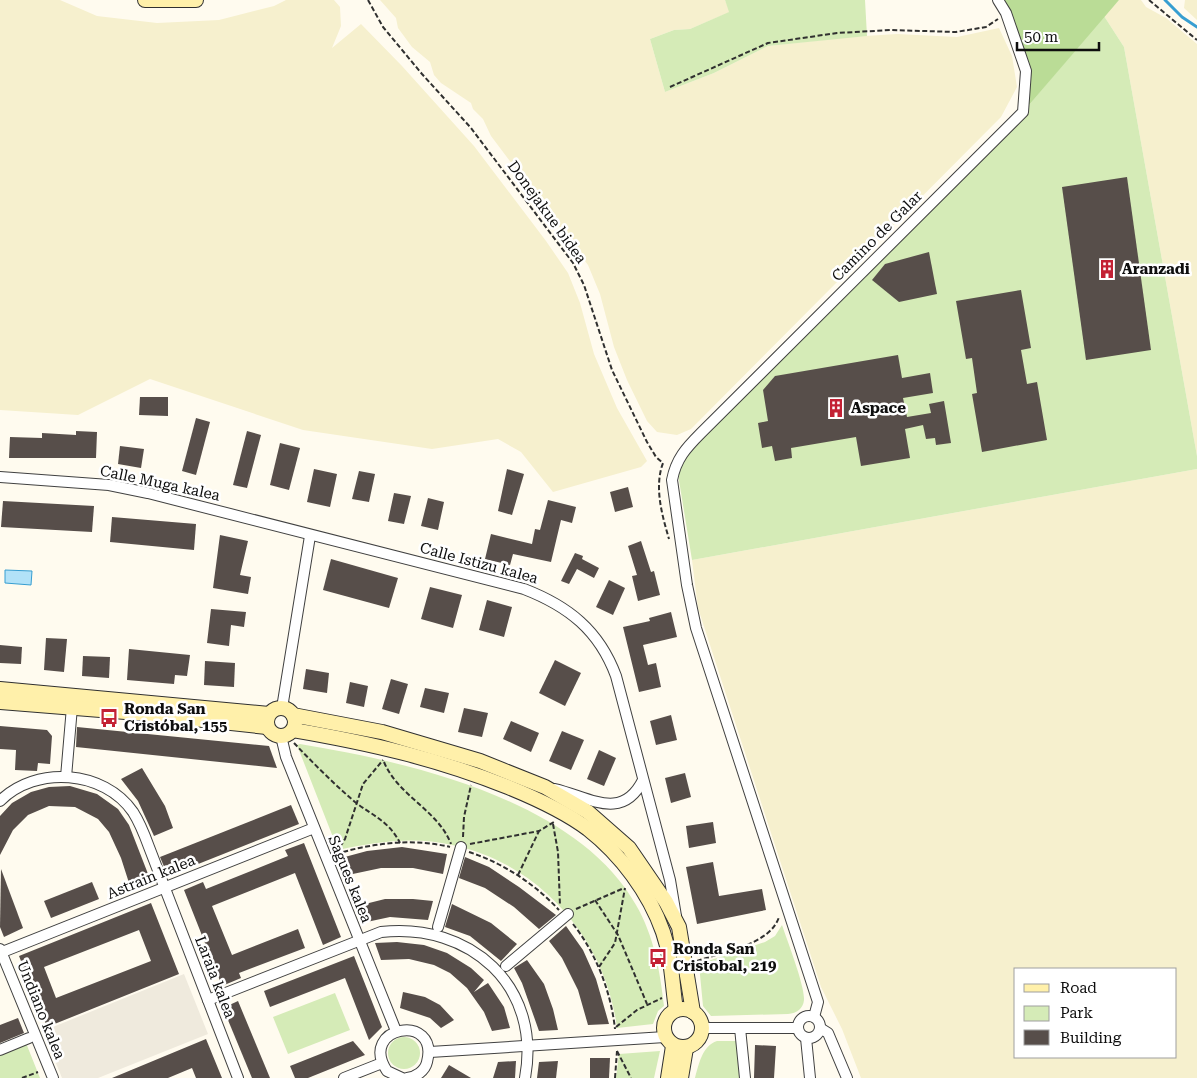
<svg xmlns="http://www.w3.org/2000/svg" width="1197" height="1078" font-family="'Roboto Serif',serif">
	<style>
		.farmland { fill: #f6f0ce; fill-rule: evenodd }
		.green { fill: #d5ebb7 }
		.forest { fill: #badc96 }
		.plaza { fill: #efeadd }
		.water { fill: #b2e2f8; stroke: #379ed1 }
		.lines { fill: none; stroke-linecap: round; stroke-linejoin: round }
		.stream { stroke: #379ed1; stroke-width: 3 }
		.building { fill: #574e4a; fill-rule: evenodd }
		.street-casing { stroke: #414141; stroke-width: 12 }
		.secondary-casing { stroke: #303030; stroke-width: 16 }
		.path { stroke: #303030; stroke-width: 2; stroke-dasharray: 5 2.5; stroke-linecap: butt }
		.street { stroke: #fff; stroke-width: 10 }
		.secondary { stroke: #fff0aa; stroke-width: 14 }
		.labels { text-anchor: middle; stroke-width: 5; stroke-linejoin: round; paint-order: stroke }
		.street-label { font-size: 15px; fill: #0e0e0e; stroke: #fff }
		.poi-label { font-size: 15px; font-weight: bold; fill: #0e0e0e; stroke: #fff; text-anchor: start }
	</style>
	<rect width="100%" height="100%" fill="#fffbef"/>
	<g class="farmland">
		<polygon points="0,0 60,0 97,16 157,23 219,20 274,6 286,0 334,0 340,7 341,26 332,48 361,24 402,66 474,146 546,241 568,273 580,303 594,354 617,408 647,461 641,467 553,492 521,452 498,439 432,449 303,430 150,379 78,415 0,410"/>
		<polygon points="380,0 725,0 730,12 690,29 674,30 650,39 665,92 714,73 768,46 849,37 897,34 957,37 999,28 1012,56 1017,87 1001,117 691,429 677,435 657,432 647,421 627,380 614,347 600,294 588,265 491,136 483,119 473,109 471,103 441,83 434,75 430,62 412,47 398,28 396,18"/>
		<polygon points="1119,0 1141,0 1146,7 1166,18 1197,44 1197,456 1124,47 1104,16"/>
		<polygon points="1185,0 1197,0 1197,20 1184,8"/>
		<path d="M1197 469V1078H861L842 1029 821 987 698 608 692 560ZM1016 969H1176V1057H1016Z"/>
	</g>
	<g class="green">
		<polygon points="725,0 865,0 867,36 768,46 714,73 665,92 650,39 674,30 690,29 729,12"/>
		<polygon points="1104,16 1124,47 1197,456 1197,469 692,560 676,462 1023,112"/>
		<path d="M300 744C409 762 577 800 636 905 654 936 660 971 664 1006L658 1011 653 1024 617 1028C606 940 540 863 452 845 413 836 376 842 338 850L297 745Z"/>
		<path d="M782 925C787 940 805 986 804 1000 803 1009 797 1013 788 1014L711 1016 703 1006 699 964 765 942 775 936Z"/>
		<polygon points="335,993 350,1030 288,1054 273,1017"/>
		<circle cx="404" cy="1053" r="16"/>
		<path d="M717 1041H738L740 1078H695C699 1064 702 1046 717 1041Z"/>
		<polygon points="26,1043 40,1078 0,1078 0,1054"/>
		<polygon points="660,1051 654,1078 616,1078 619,1054"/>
	</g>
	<polygon class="forest" points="998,0 1119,0 1023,112 1026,71"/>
	<polygon class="plaza" points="184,974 208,1034 98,1078 62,1078 43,1031"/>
	<polygon class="water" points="5,570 32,571 31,585 5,583"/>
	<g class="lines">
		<polyline class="stream" points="1165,0 1182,17 1197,27"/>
	</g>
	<g class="building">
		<polygon points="1127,177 1151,350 1086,360 1062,187"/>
		<polygon points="929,252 937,294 899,302 872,280 885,264"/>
		<polygon points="1021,290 1031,348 1021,350 1027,384 1037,382 1047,440 982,452 972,394 977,393 972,358 966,359 956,301"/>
		<polygon points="898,355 902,378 930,373 933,393 903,398 907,417 931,413 929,404 944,401 951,443 936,445 935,438 926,439 923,425 905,429 910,458 861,466 856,437 791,448 792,458 775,461 772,446 762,448 758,423 768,421 763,390 775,376"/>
		<polygon points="140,397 168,397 168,416 139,415"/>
		<polygon points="196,418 210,422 196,475 182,471"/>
		<polygon points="76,431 97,432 96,458 9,458 10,437 42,438 42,433 76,435"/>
		<polygon points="247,431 261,435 247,488 233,485"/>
		<polygon points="280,443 300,448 289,490 270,485"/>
		<polygon points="120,446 144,449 141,468 118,464"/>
		<polygon points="314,469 337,474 330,507 307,502"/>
		<polygon points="507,469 524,474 512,515 498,511"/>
		<polygon points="359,471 375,474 369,502 352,499"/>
		<polygon points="628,487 633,507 615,512 610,492"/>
		<polygon points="394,493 411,496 404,524 388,521"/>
		<polygon points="428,498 444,502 438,530 421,526"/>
		<polygon points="548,500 576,507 572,523 561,520 551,562 513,554 510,565 485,559 491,534 532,544 535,529 540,530"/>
		<polygon points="3,501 94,506 92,532 1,527"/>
		<polygon points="112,517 196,524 194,550 110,542"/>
		<polygon points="220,535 248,541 240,575 251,577 248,594 213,588"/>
		<polygon points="641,541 651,572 654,571 660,595 638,601 632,576 637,575 628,546"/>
		<polygon points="575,553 583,556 582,559 599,568 594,578 577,569 569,584 561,581"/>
		<polygon points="331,559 398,578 389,608 323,590"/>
		<polygon points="609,580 625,588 613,615 596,607"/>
		<polygon points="430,587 462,595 453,628 421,619"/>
		<polygon points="487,600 512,607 504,637 479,630"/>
		<polygon points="211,609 246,612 244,627 231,625 229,646 207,643"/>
		<polygon points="671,612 677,637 643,645 648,665 656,663 661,687 639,692 623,627 650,621 649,618"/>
		<polygon points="46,638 67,639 64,672 44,670"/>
		<polygon points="0,645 22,647 21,664 0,663"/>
		<polygon points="129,649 190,655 187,676 175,675 174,684 127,680"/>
		<polygon points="83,656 110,657 109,678 82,676"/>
		<polygon points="555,660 581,673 565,706 539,693"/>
		<polygon points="205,661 235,663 234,687 204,685"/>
		<polygon points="306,669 329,673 327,693 303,689"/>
		<polygon points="391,679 408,684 399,714 382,709"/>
		<polygon points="350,682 368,686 364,707 346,703"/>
		<polygon points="425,688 449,693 444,713 420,707"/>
		<polygon points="464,708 488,713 482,737 458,732"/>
		<polygon points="671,715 677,740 656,745 650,721"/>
		<polygon points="511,721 539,733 531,752 503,739"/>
		<polygon points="0,726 47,730 52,736 50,764 38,763 37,771 15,770 16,750 0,749"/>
		<polygon points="77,727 269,746 277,768 76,747"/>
		<polygon points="562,731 584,740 571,770 549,761"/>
		<polygon points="599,750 616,758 604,786 587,779"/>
		<polygon points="142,768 165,806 173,828 154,836 138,801 121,779"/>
		<polygon points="685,773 691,797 671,803 665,778"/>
		<polygon points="70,786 97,794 118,809 129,825 150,879 130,886 121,858 109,832 98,819 75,807 49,806 28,815 13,830 0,855 0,816 12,803 31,792 49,787"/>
		<polygon points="291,805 299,824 168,876 160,857"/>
		<polygon points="713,822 716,843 689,848 686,826"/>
		<polygon points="304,843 341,937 323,945 295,873 212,906 232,955 298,929 305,948 239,973 241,978 222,986 184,890 203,882 206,889 288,856 285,850"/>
		<polygon points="402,847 447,854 443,874 413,868 381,868 348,875 341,858 367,851"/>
		<polygon points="465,857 489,867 519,887 556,915 539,929 514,907 485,888 459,878"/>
		<polygon points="713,862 719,896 762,889 766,910 697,924 686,867"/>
		<polygon points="1,869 23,928 4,937 0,927"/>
		<polygon points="92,882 99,899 51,918 44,901"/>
		<polygon points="385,899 413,899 433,901 428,920 390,917 362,923 357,906"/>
		<path d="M151 903 179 974 47 1027 19 956ZM139 930 151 961 56 998 44 967Z"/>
		<polygon points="452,904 491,923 517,944 501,961 470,936 445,927"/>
		<polygon points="566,926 583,950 596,979 609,1024 588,1025 578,990 562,958 549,941"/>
		<polygon points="397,942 424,945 447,953 471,968 484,980 474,992 488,983 504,1007 510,1028 492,1031 484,1012 467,988 450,973 434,965 409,959 381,960 375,943"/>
		<polygon points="354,956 382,1027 369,1040 345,978 270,1007 264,991"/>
		<polygon points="527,960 544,984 553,1009 558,1030 539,1031 522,983 514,968"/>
		<polygon points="403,992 425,997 440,1005 454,1020 441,1028 430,1018 400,1008"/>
		<polygon points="238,1001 270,1078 252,1078 223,1008"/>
		<polygon points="18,1018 24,1033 0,1043 0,1025"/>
		<polygon points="206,1039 222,1078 196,1078 192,1068 168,1078 112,1078"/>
		<polygon points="353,1041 365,1055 308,1078 295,1078 290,1066"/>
		<polygon points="755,1045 776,1046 774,1078 754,1078"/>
		<polygon points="590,1058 610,1058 609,1078 590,1078"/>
		<polygon points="516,1061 515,1078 493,1078 498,1062"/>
		<polygon points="558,1061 556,1078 537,1078 539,1062"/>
		<polygon points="449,1065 471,1078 441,1078"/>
	</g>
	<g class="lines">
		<g class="street-casing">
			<g id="street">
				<path d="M0 477 109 485 148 493 524 589C568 606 599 630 616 676L670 880 676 916"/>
				<polyline points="282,708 310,536"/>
				<polyline points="281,736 286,757 396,1031"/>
				<polyline points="66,777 72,707"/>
				<path d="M555 789C589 797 622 822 643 780"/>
				<path d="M0 801C36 765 104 770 133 812 140 823 145 836 149 847L238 1078"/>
				<polyline points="438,927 461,847"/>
				<polyline points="0,949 53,1078"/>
				<polyline points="0,953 314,828"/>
				<polyline points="506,966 568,914"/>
				<path d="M208 1000 381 932C470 922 542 986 525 1078"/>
				<circle cx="809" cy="1027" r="11"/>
				<path d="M814 1017 818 1002 696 628 687 585 672 480C676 459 686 448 701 433L1023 112 1026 71 1006 13 998 0"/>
				<polyline points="702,1028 798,1028"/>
				<polyline points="740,1028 745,1078"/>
				<polyline points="820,1028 828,1033 847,1078"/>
				<polyline points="806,1038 810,1078"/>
				<polyline points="0,1050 29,1038"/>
				<polyline points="430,1052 665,1037"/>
				<polyline points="344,1078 382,1063"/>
				<path d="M402 1078 387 1071C357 1026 440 1012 427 1062 425 1071 416 1077 407 1078"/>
			</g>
		</g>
		<g class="secondary-casing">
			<g id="secondary">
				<polyline points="145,0 196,0"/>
				<polyline points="0,689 269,714"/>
				<polyline points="0,702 138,713 267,727"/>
				<circle cx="281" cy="722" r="14"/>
				<polyline points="293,715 382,732 480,761 545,787 588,812 629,848 666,902 679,927 693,1012"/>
				<path d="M293 730C369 743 435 758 508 787 535 798 564 811 588 829 621 855 649 892 663 932 672 958 672 983 676 1010"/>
				<circle cx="683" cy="1028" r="19"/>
				<polyline points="668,1078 673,1046"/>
				<polyline points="681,1078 686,1048"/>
			</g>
		</g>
		<g class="path">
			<path d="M368 0 383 27 422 74 471 128 573 263 584 285 612 370 647 442 656 457 663 463C654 487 662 515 669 539"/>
			<polyline points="1149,0 1197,40"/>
			<polyline points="670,87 768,43 837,33 891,30 956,32 986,27 998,19"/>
			<path d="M294 743C313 763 334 784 355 802 373 816 389 821 400 843"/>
			<path d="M384 762C398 796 438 810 451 844"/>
			<polyline points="553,824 558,852 560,906"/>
			<polyline points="463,837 464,817 471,785"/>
			<polyline points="470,844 539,831 554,822"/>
			<path d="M469 852C503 863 535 884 559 910"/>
			<polyline points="336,853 345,839 363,784 383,760"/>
			<path d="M336 854C373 843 413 838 450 847"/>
			<polyline points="518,875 539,831"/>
			<polyline points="595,900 618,935 647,1004"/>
			<polyline points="576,909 624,888"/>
			<path d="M573 924C596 953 611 992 615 1029"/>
			<path d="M697 961C722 952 770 945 779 917"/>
			<polyline points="599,967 615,943 625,888"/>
			<polyline points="616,1027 637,1010 662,998"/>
			<polyline points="617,1051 631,1078"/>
			<polyline points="22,1078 38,1072"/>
			<polyline points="615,1078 617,1051"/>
		</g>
		<use href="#street" class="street"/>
		<use href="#secondary" class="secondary"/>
	</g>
	<defs>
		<g id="building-bare" transform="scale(1.5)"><path d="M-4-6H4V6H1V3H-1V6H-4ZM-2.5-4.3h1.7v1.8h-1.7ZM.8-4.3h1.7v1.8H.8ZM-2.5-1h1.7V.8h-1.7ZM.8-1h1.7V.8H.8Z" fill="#c32134" stroke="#fff" stroke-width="2.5" paint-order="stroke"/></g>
		<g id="bus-bare" transform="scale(1.5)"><path d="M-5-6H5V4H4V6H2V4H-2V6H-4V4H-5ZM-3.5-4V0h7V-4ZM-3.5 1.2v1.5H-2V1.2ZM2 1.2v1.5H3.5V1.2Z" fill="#c32134" stroke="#fff" stroke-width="2.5" paint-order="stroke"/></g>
	</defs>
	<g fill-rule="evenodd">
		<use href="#building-bare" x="1107" y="269"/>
		<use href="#building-bare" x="836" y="408"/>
		<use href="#bus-bare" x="109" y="718"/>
		<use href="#bus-bare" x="658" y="958"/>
	</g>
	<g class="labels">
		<g class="street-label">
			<text transform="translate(547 212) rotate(54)" y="5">Donejakue bidea</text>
			<text transform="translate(877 236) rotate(-45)" y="5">Camino de Galar</text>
			<text transform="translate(160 483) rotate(12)" y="5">Calle Muga kalea</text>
			<text transform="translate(479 563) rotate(15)" y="5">Calle Istizu kalea</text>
			<text transform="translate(151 877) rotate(-22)" y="5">Astrain kalea</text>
			<text transform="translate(350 879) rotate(68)" y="5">Sagues kalea</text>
			<text transform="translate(215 977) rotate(69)" y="5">Laraia kalea</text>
			<text transform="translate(41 1010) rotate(68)" y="5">Undiano kalea</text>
		</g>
		<g class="poi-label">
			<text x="1122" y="274">Aranzadi</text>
			<text x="851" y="413">Aspace</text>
			<text x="124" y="714">Ronda San<tspan x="124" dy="17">Cristóbal, 155</tspan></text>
			<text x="673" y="954">Ronda San<tspan x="673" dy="17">Cristobal, 219</tspan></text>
		</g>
	</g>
	<rect x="1014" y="968" width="162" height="90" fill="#ffffff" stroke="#9f9f9f"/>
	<rect x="1024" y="984" width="25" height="8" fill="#fff0aa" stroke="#9f9f9f"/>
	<text x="1060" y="993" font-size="15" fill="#0e0e0e">Road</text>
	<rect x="1024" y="1006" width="25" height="15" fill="#d5ebb7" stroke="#9f9f9f"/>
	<text x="1060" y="1018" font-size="15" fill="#0e0e0e">Park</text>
	<rect x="1024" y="1030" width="25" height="15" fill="#574e4a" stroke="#9f9f9f"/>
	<text x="1060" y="1043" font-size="15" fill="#0e0e0e">Building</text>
	<path d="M1017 42v8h82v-8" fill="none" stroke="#0e0e0e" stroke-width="2.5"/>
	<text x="1024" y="42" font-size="15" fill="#0e0e0e" stroke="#ffffff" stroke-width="4" paint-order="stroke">50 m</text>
</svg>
